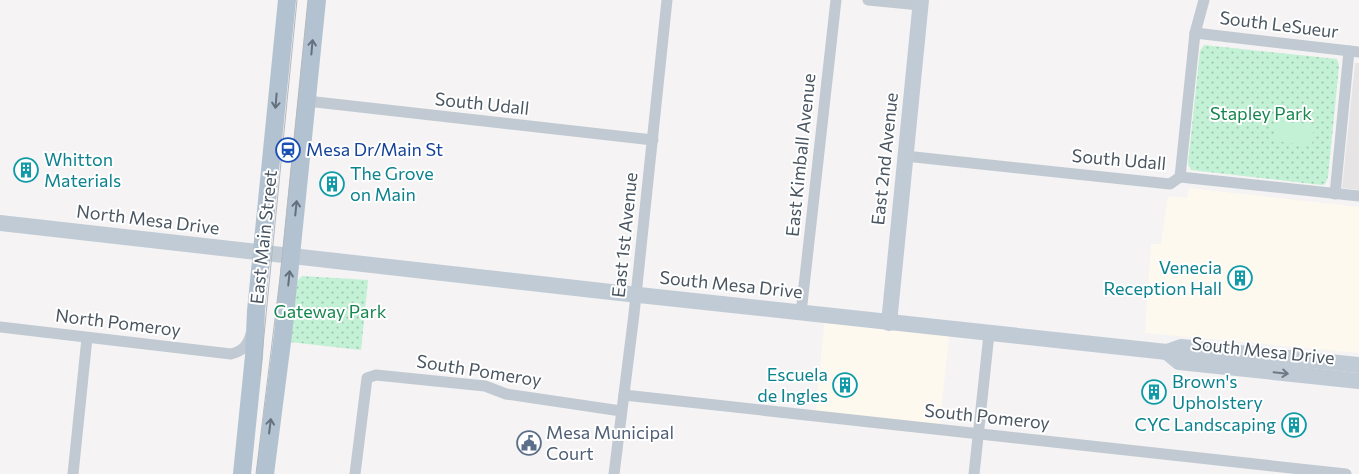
<svg xmlns="http://www.w3.org/2000/svg" width="1359" height="474" font-family="Commissioner,sans-serif">
	<style>
		.commercial { fill: #fdf9ef }
		.education { fill: #e6e4e5 }
		.grass { fill: url(#grass-dots) }
		.garden { fill: #c3f1d5 }
		.lines { fill: none; stroke-linecap: round; stroke-linejoin: round }
		.street { stroke: #c1cad2; stroke-width: 11 }
		.secondary { stroke: #c1cbd6; stroke-width: 16 }
		.primary { stroke: #b3c2d1; stroke-width: 18 }
		.tram { stroke: #b5b8bd; stroke-width: 1 }
		.oneway { stroke: #64717d }
		.oneway2 { stroke: #6e7984 }
		.labels { text-anchor: middle; stroke-width: 4; stroke-linejoin: round; paint-order: stroke }
		.street-label { font-size: 18px; fill: #4a5661; stroke: #fff }
		.park-label { font-size: 18px; fill: #17864f; stroke: #fff }
		.transit-label { font-size: 18px; fill: #164399; stroke: #fff; text-anchor: start }
		.culture-label { font-size: 18px; fill: #0d838f; stroke: #fff; text-anchor: start }
		.service-label { font-size: 18px; fill: #4e5e75; stroke: #fff; text-anchor: start }
	</style>
	<defs>
		<pattern id="grass-dots" width="8" height="8" patternUnits="userSpaceOnUse" patternTransform="scale(1.25)"><rect width="8" height="8" fill="#c3f1d5"/><path d="M2 2h.1M6 6h.1" fill="none" stroke="#a0c6b0" stroke-width="1.8" stroke-linecap="round"/></pattern>
	</defs>
	<rect width="100%" height="100%" fill="#f5f3f3"/>
	<g class="commercial">
		<polygon points="1189,188 1359,207 1359,353 1145,333 1151,244 1161,244 1168,196 1187,198"/>
		<polygon points="825,316 950,329 939,429 815,416"/>
	</g>
	<polygon class="education" points="1355,63 1359,63 1359,190 1342,188"/>
	<g class="grass">
		<polygon points="1204,45 1337,59 1339,66 1328,177 1325,184 1322,185 1191,170 1188,164 1200,51"/>
		<polygon points="302,276 368,280 361,350 290,342 297,281"/>
	</g>
	<polygon class="garden" points="1276,121 1314,125 1312,146 1274,141"/>
	<g class="lines">
		<g class="street">
			<polyline points="868,0 920,5"/>
			<polyline points="1195,33 1359,52"/>
			<polyline points="307,101 653,140"/>
			<polyline points="905,156 1170,184 1180,177 1359,196"/>
			<polyline points="1180,177 1195,33 1204,0"/>
			<polyline points="1335,194 1349,51"/>
			<polyline points="801,313 836,0"/>
			<path d="M0 327 231 354C243 351 248 345 251 334"/>
			<polyline points="624,395 1346,474"/>
			<polyline points="73,474 87,338"/>
			<polyline points="355,474 367,378 376,375 485,386 506,394 621,411"/>
			<polyline points="614,474 634,314 667,0"/>
			<polyline points="974,474 989,334"/>
		</g>
		<g class="secondary">
			<polyline points="0,223 611,292 1167,352 1181,347 1359,365"/>
			<polyline points="889,323 921,0"/>
			<polyline points="1167,352 1179,362 1359,381"/>
		</g>
		<g class="primary">
			<polyline points="242,474 254,356 256,311 287,0"/>
			<polyline points="265,474 283,334 317,0"/>
		</g>
		<g class="tram">
			<polyline points="260,376 297,0"/>
			<polyline points="256,474 280,278 308,0"/>
		</g>
	</g>
	<defs><path id="oneway-shaft" d="M-6 0H5M1.5-3L5.5 0L1.5 3" fill="none" stroke-width="1.6" stroke-linecap="round" stroke-linejoin="round" transform="scale(1.25)"/></defs>
	<g class="oneway">
		<use href="#oneway-shaft" transform="translate(312 47) rotate(-85)"/>
		<use href="#oneway-shaft" transform="translate(276 101) rotate(95)"/>
		<use href="#oneway-shaft" transform="translate(296 208) rotate(-84)"/>
		<use href="#oneway-shaft" transform="translate(289 278) rotate(-84)"/>
		<use href="#oneway-shaft" transform="translate(270 426) rotate(-83)"/>
	</g>
	<use class="oneway2" href="#oneway-shaft" transform="translate(1281 373) rotate(6)"/>
	<defs>
		<g id="station-ring" transform="scale(1.25)"><circle r="9.5" fill="#fff" stroke="#1a4fb4" stroke-width="1.5"/><path d="M-3-6H3Q5-6 5-4V2Q5 4 3 4L4.5 6H3L1.5 4h-3L-3 6H-4.5L-3 4Q-5 4-5 2V-4Q-5-6-3-6ZM-3.5-4v3h7v-3ZM-3.5 1v1.5H-2V1ZM2 1v1.5H3.5V1Z" fill="#1a4fb4"/></g>
		<g id="building-ring" transform="scale(1.25)"><circle r="9.5" fill="#fff" stroke="#0f9aa8" stroke-width="1.5"/><path d="M-4-6H4V6H1V3H-1V6H-4ZM-2.5-4.3h1.7v1.8h-1.7ZM.8-4.3h1.7v1.8H.8ZM-2.5-1h1.7V.8h-1.7ZM.8-1h1.7V.8H.8Z" fill="#0f9aa8"/></g>
		<g id="civic-ring" transform="scale(1.25)"><circle r="9.5" fill="#fff" stroke="#5c6f8a" stroke-width="1.5"/><path d="M-.6-6.5H3V-4.5H.6V-3L4-1V1h2V6H-6V1h2V-1L-.6-3ZM-1.2 2.5V6h2.4V2.5Z" fill="#5c6f8a"/></g>
	</defs>
	<g fill-rule="evenodd">
		<use href="#station-ring" x="288" y="150"/>
		<use href="#building-ring" x="26" y="170"/>
		<use href="#building-ring" x="332" y="184"/>
		<use href="#building-ring" x="1240" y="278"/>
		<use href="#building-ring" x="845" y="385"/>
		<use href="#building-ring" x="1154" y="392"/>
		<use href="#building-ring" x="1294" y="425"/>
		<use href="#civic-ring" x="529" y="443"/>
	</g>
	<g class="labels">
		<g class="street-label">
			<text transform="translate(1279 25) rotate(7)" y="6">South LeSueur</text>
			<text transform="translate(482 104) rotate(6)" y="6">South Udall</text>
			<text transform="translate(801 155) rotate(-84)" y="6">East Kimball Avenue</text>
			<text transform="translate(885 159) rotate(-84)" y="6">East 2nd Avenue</text>
			<text transform="translate(1119 160) rotate(5)" y="6">South Udall</text>
			<text transform="translate(148 220) rotate(7)" y="6">North Mesa Drive</text>
			<text transform="translate(625 235) rotate(-84)" y="6">East 1st Avenue</text>
			<text transform="translate(264 237) rotate(-84)" y="6">East Main Street</text>
			<text transform="translate(731 285) rotate(6)" y="6">South Mesa Drive</text>
			<text transform="translate(118 323) rotate(7)" y="6">North Pomeroy</text>
			<text transform="translate(1263 351) rotate(6)" y="6">South Mesa Drive</text>
			<text transform="translate(479 371) rotate(9)" y="6">South Pomeroy</text>
			<text transform="translate(987 417) rotate(6)" y="6">South Pomeroy</text>
		</g>
		<g class="park-label">
			<text x="1261" y="120">Stapley Park</text>
			<text x="330" y="318">Gateway Park</text>
		</g>
		<g class="transit-label">
			<text x="306" y="156">Mesa Dr/Main St</text>
		</g>
		<g class="culture-label">
			<text x="44" y="166">Whitton<tspan x="44" dy="21">Materials</tspan></text>
			<text x="350" y="180">The Grove<tspan x="350" dy="21">on Main</tspan></text>
			<text x="1222" y="274" text-anchor="end">Venecia<tspan x="1222" dy="21">Reception Hall</tspan></text>
			<text x="828" y="381" text-anchor="end">Escuela<tspan x="828" dy="21">de Ingles</tspan></text>
			<text x="1172" y="388">Brown's<tspan x="1172" dy="21">Upholstery</tspan></text>
			<text x="1276" y="431" text-anchor="end">CYC Landscaping</text>
		</g>
		<g class="service-label">
			<text x="546" y="439">Mesa Municipal<tspan x="546" dy="21">Court</tspan></text>
		</g>
	</g>
</svg>
